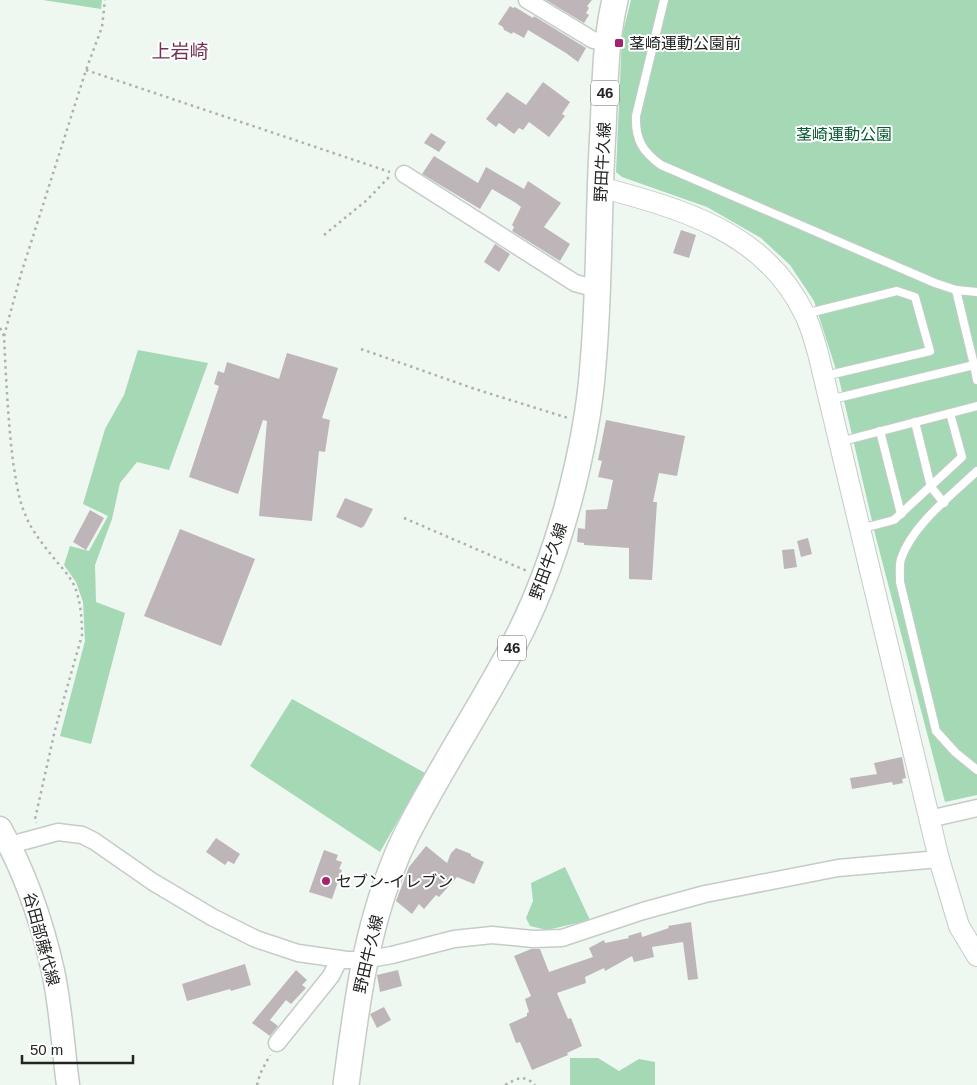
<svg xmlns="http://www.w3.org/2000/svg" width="977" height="1085" font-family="Arial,'Noto Sans JP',sans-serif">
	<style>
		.green { fill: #a5d8b5 }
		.building { fill: #beb5b9 }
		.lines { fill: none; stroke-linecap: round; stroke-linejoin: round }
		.service-casing { stroke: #c4ccc6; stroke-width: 10 }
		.minor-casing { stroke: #c4ccc6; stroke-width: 19 }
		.tertiary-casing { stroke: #c4ccc6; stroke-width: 22 }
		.secondary-casing { stroke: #c4ccc6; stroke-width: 25 }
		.primary-casing { stroke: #c4ccc6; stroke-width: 28 }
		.path { stroke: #abb1ac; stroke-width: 2.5; stroke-dasharray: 2.5 4; stroke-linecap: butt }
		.service { stroke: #fff; stroke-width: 8 }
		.minor { stroke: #fff; stroke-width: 16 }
		.tertiary { stroke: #fff; stroke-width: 20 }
		.secondary { stroke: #fff; stroke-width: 22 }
		.primary { stroke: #fff; stroke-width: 25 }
		.poi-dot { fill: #a6226e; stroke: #fff; stroke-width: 2 }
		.labels { text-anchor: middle; stroke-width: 4; stroke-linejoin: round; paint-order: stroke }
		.shield { fill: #fff; stroke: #646664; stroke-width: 1 }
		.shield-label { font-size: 15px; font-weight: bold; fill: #212421 }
		.poi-label { font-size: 16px; fill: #212421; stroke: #fff; text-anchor: start }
		.park-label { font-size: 16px; fill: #075b32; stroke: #fff }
		.street-label { font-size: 16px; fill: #212421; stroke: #fff }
		.quarter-label { font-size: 19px; fill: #733253; stroke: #fff }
	</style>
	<rect width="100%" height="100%" fill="#eff7f1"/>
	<g class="green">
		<polygon points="43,0 102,0 101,9"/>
		<polygon points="631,0 977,0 977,795 945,802 875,534 839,379 814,301 790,265 761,238 707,207 622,177 616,172 622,36"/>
		<polygon points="138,350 208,363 169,470 137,462 120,483 112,519 95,565 96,602 125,613 91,744 60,736 85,641 83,602 76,582 64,565 70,546 89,551 108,516 83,504 105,429 124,395"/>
		<polygon points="292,699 425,773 380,852 250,766"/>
		<polygon points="565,867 590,920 547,930 530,926 526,918 533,901 531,883"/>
		<polygon points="570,1058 598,1058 619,1071 639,1059 655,1062 655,1085 570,1085"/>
	</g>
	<g class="building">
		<polygon points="546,0 592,0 587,6 589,8 586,13 589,15 584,23"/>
		<polygon points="510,6 513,8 515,7 533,18 534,16 586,48 578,62 566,53 528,30 524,38 513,32 512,34 504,30 503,27 498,24"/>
		<polygon points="543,82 570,102 562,114 565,116 549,137 529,122 523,130 519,128 514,134 499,123 496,127 486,119 507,92 526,105"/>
		<polygon points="431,133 446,142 439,152 424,143"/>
		<polygon points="434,156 478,183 486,167 524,189 528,181 561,203 544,227 570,244 560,261 512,231 514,227 512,225 521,207 516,203 492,189 480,209 422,174"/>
		<polygon points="681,230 696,235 689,258 673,253"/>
		<polygon points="495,244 510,254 499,272 484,262"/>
		<polygon points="287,353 338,368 322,418 330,420 325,452 319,451 312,521 259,516 267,421 263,420 238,494 189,477 219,386 214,384 218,371 224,373 227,362 279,379"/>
		<polygon points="606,420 685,436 677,476 659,473 653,502 657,502 652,580 629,579 629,548 584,545 584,543 577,542 578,528 585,529 586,510 607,509 613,480 598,477 602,461 598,460"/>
		<polygon points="345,498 373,509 364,526 361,528 336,517"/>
		<polygon points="90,510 104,518 86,550 73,542"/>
		<polygon points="180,529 255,559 221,646 144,616"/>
		<polygon points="808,538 812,554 801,557 797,541"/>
		<polygon points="794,549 797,567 784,569 782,550"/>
		<polygon points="902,757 906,778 902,779 903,783 893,785 892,782 852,789 850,778 877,774 874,763"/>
		<polygon points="216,838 240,854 234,864 228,861 225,865 206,852"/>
		<polygon points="426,846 447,863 451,853 456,848 471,854 471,856 484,862 474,884 457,877 439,897 436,895 424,909 419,904 412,914 396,901 409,867"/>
		<polygon points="324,850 338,855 336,860 342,862 339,869 342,870 332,899 309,892"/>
		<polygon points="691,922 698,979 688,980 683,942 652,947 654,957 634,962 632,956 605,971 604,968 585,977 586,983 557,993 568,1019 571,1018 582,1046 567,1053 568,1055 532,1070 520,1042 516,1043 509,1024 527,1016 527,1013 529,1012 525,999 531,996 514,956 531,949 540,949 549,972 593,957 589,948 604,940 605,943 629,938 628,936 641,932 642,937 669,928 668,926"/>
		<polygon points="245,964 251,985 231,991 230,989 187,1001 182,984"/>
		<polygon points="296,970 307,980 302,985 306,988 291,1004 286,1000 270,1020 278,1026 270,1036 252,1023"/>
		<polygon points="398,970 402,986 380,992 377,975"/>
		<polygon points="384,1007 391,1020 377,1028 370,1014"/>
	</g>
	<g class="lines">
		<g class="service-casing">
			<g id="service">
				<path d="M664 0 636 116C635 140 643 152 661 165L935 283 956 290 977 292"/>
				<polyline points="956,290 974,365 977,364"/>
				<polyline points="805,314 897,291 915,297 930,351 825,376"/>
				<polyline points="829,400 974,365 977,380"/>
				<polyline points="915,422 931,487 944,503"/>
				<polyline points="880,431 901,514"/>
				<polyline points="839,442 977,406"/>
				<path d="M977 471C952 495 912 525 901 559 899 565 900 574 900 582L936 731 955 752 977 770"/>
				<polyline points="860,529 894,520 962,457 950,413"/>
			</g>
		</g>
		<g class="minor-casing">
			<g id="minor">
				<polyline points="527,0 593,40 608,43"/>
				<polyline points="404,174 575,283 597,289"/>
				<polyline points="929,819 977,808"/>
				<polyline points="10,845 58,832 82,835 94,841 153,882 212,917 256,939 298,953 347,960 364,960 392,955 454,939 492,935 533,939 562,938 643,911 705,894 838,868 939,859"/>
				<polyline points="277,1043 331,976 339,960"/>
			</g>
		</g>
		<g class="tertiary-casing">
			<path id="tertiary" d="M600 187C681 209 764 231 804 313 811 326 814 340 818 353L939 859 959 926 977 956"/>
		</g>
		<g class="secondary-casing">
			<path id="secondary" d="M0 828C25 872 42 922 53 971 61 1008 63 1047 68 1085"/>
		</g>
		<g class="primary-casing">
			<path id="primary" d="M346 1085C356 1009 365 934 394 863 404 836 419 811 433 786 456 745 481 705 504 663 532 614 553 559 568 504 580 459 590 411 593 364 600 287 598 208 603 131 605 87 605 42 615 0"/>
		</g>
		<g class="path">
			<polyline points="86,70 390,172"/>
			<polyline points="324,235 367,200 390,176"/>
			<path d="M0 328 4 336C6 379 8 420 13 462 16 479 18 498 25 514 32 532 45 547 57 562 64 570 72 579 76 590 81 605 82 620 82 635L55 730 35 819 36 823"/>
			<polyline points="4,336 21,274 86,70 102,27 105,0"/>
			<polyline points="361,349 475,389 568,418"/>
			<polyline points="404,518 527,571"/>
			<polyline points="257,1085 260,1074 270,1055"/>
			<path d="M505 1085C518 1078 524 1074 535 1085"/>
		</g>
		<use href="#service" class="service"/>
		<use href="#minor" class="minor"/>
		<use href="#tertiary" class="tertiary"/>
		<use href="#secondary" class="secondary"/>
		<use href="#primary" class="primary"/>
	</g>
	<g class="poi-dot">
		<rect x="614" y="38" width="10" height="10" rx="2.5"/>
		<circle cx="326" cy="881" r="5"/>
	</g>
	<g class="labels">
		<g class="shield">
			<rect x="591" y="80.5" width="28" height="25" rx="4"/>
			<rect x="498" y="635.5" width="28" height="25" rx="4"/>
		</g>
		<g class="shield-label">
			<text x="605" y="98">46</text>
			<text x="512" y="653">46</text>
		</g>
		<g class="poi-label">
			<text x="629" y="49">茎崎運動公園前</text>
			<text x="336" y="887">セブン-イレブン</text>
		</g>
		<g class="park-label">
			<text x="844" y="140">茎崎運動公園</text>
		</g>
		<g class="street-label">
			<text transform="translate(602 162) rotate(-87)" y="6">野田牛久線</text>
			<text transform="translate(548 561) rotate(-70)" y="6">野田牛久線</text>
			<text transform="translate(42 939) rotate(75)" y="6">谷田部藤代線</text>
			<text transform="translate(368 954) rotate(-77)" y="6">野田牛久線</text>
		</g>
		<g class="quarter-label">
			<text x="180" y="58">上岩崎</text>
		</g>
	</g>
	<path d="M22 1055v8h111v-8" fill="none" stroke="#212421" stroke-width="2.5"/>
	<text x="30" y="1055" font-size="15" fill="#212421" stroke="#ffffff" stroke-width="4" paint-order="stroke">50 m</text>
</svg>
